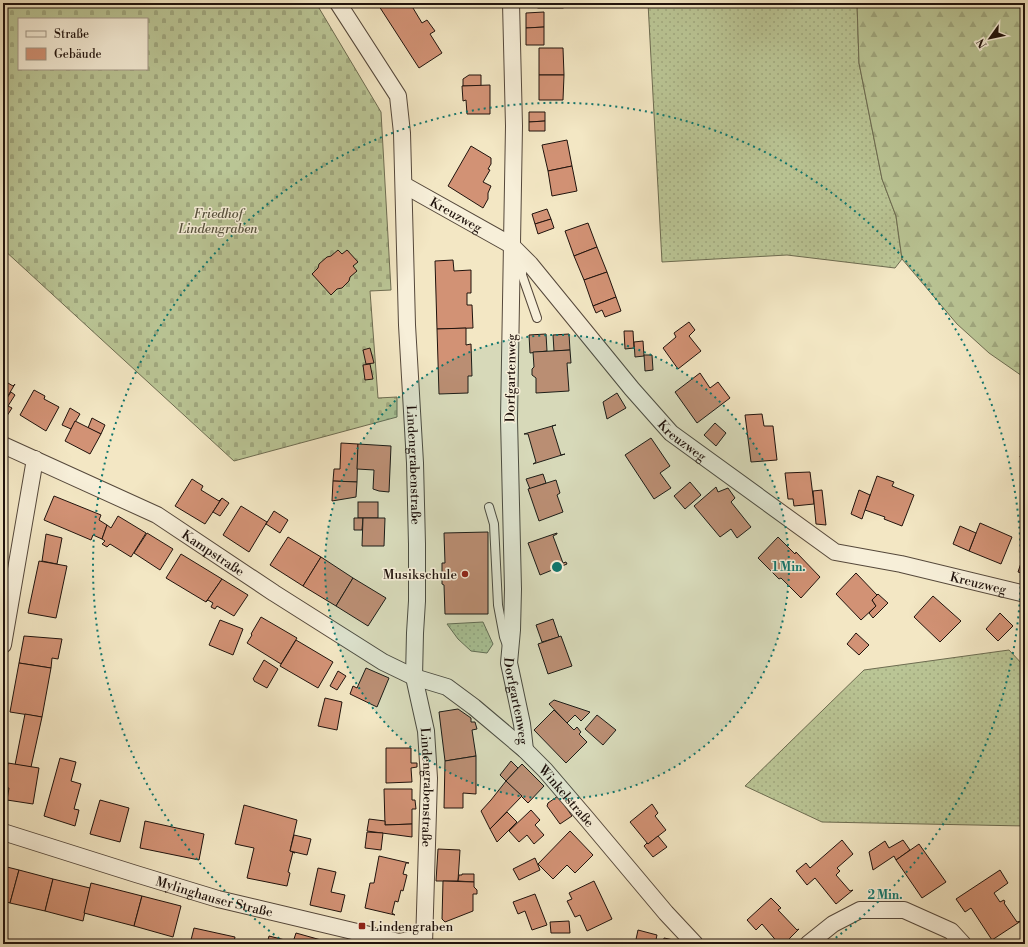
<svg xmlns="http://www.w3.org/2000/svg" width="1028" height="947" font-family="'Libre Bodoni',serif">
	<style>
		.grass { fill: url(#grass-dots); stroke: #6d6c51 }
		.forest { fill: url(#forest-firs); stroke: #6d6c51 }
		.cemetery { fill: url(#cemetery-stones); stroke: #6d6c51; fill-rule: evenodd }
		.building { fill: #d29275; stroke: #20130d }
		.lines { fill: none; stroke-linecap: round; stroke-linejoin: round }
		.service-casing { stroke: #55483b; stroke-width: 10 }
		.minor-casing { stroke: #55483b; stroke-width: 18 }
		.service { stroke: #f7efd9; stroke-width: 8 }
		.minor { stroke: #f7efd9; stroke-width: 16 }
		.ring { fill: none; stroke: #0f766e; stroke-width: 2; stroke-dasharray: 2 4 }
		.poi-dot { fill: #8f2418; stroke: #f7efd9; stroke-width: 1.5 }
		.labels { text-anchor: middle; stroke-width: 3; stroke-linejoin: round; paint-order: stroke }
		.park-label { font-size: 13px; font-style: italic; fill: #56513d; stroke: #f7efd9 }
		.street-label { font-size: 13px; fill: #20130d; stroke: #f7efd9 }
		.poi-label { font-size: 13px; fill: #20130d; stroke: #f7efd9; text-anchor: end }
		.centre { fill: #0f766e; stroke: #f7efd9; stroke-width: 2 }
		.ring-label { font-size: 12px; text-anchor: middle; font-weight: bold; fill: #0f766e; stroke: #f7efd9; stroke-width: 3; stroke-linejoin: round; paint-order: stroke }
	</style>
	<defs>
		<pattern id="grass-dots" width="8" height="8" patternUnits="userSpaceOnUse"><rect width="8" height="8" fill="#bac595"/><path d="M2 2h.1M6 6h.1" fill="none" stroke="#a0a87f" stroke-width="1.8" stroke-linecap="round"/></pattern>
		<pattern id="forest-firs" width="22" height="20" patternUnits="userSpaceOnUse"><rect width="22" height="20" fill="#bac595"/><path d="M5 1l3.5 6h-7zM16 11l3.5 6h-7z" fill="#a0a87f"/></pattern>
		<pattern id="cemetery-stones" width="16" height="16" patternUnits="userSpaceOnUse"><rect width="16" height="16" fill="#bac595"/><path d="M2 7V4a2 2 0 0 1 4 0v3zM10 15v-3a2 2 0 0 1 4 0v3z" fill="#a0a87f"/></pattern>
	</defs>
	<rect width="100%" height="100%" fill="#f3e7c4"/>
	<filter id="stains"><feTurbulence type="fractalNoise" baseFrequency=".005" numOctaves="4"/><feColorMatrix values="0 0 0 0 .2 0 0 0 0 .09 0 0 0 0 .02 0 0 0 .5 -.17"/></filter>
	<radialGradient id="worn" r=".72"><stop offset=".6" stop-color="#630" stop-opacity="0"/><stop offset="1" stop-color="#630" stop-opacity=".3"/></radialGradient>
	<g class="grass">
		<polygon points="648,3 857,3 859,63 882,179 896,216 902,259 895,268 787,255 662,262"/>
		<polygon points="483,622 493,644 487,653 471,651 458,639 447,624"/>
		<polygon points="1009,650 1025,667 1025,826 822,822 745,786 864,670"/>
	</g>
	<polygon class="forest" points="857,3 1025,3 1025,378 989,353 957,324 902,259 896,216 882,179 859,63"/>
	<path class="cemetery" d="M3 3H316L381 112 391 290 370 291 378 398 397 397V417L234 461 3 249ZM19 19H147V69H19Z"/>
	<g class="building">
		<polygon points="377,3 410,3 422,23 427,20 435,31 430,34 442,53 419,68"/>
		<rect x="538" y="3" width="25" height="5"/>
		<polygon points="544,12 544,27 526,28 526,13"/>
		<polygon points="544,27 544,45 526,45 526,28"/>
		<polygon points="539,48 563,48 564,75 539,75"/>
		<polygon points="469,75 481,75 481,86 463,86 463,79"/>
		<polygon points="539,75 564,75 563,100 539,100"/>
		<polygon points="490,85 490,114 467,114 466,100 463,101 462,86"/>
		<polygon points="529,112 545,112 545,121 529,122"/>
		<polygon points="545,121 545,131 529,131 529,122"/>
		<polygon points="567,140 572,166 548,171 542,145"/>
		<polygon points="471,146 491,158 491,164 488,169 490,170 483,182 491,186 488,193 488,199 483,208 448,186"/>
		<polygon points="572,166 577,191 552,196 548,171"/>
		<polygon points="547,209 551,219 535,224 532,214"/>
		<polygon points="551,219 554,228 538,234 535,224"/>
		<polygon points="588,223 597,247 574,256 565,231"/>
		<polygon points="597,247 607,272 584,280 574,256"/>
		<polygon points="338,250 342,254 347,250 358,262 353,266 357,271 350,277 349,281 342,288 337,289 331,295 312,274 318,268 319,264 327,257 331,256"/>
		<polygon points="453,260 454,271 471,270 471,293 467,293 467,305 472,305 473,328 437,329 435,261"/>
		<polygon points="607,272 616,297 593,306 584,280"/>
		<polygon points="616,297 621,311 605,317 602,310 596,313 593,306"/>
		<polygon points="689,322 695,330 689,336 701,351 678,369 663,348 676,337 674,333"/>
		<polygon points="466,328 466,345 471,344 472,376 468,376 468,393 439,394 437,329"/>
		<polygon points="624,331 633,331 634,348 625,349"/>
		<polygon points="546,334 547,351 530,353 529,335"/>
		<polygon points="569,334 570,350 554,351 553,335"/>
		<polygon points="643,341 644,356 635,357 634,342"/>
		<polygon points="370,348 374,363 366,364 363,350"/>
		<polygon points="570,350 571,363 567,363 569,391 536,393 536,378 532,375 532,369 534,367 533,352"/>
		<polygon points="644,355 652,355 653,370 645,371"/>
		<polygon points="370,364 373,379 365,380 363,365"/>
		<polygon points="700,373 710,388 718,382 730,398 697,423 675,392"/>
		<polygon points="3,380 13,386 15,384 3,404"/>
		<polygon points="34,390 45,396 44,399 59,407 46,431 20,415"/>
		<polygon points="11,392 15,395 8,406 12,408 3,422 3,404"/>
		<polygon points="617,393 626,408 607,419 603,402"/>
		<polygon points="70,408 80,414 71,429 62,425"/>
		<polygon points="762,414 764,426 773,426 777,460 751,462 745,415"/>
		<polygon points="92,418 105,425 101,434 88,428"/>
		<polygon points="75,421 101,434 90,454 65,441"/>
		<polygon points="715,423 726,433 716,446 704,435"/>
		<polygon points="556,425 552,426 561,455 565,454 533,464 536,462 528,434 524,434"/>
		<polygon points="651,438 670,466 660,473 671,488 654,499 625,455"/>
		<polygon points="341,443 358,444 357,482 333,481 334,469 340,469"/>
		<polygon points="358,444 391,446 389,492 379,491 373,489 374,470 357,469"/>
		<polygon points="1025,455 1025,472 1020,456"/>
		<polygon points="810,472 814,504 794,506 793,499 788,499 785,473"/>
		<polygon points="543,474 546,483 530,489 526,479"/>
		<polygon points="877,476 894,482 892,486 914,495 902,526 884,519 885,517 865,510"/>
		<polygon points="192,479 203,486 201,490 219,501 222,498 205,524 175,506"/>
		<polygon points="556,480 560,493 557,495 563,512 539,521 528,489"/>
		<polygon points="333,481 357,482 356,497 332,501"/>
		<polygon points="690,482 701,495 685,509 674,496"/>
		<polygon points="716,487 718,492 728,488 735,498 731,502 751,527 737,538 731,529 720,537 694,506"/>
		<polygon points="822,490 826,525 816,524 813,491"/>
		<polygon points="859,490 870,495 862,519 851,514"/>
		<polygon points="54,496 101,515 99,520 107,525 102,539 93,535 91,540 44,520"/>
		<polygon points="222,498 229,503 220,516 213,512"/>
		<rect x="358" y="502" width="20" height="16"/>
		<polygon points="241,506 267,522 249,552 223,535"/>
		<polygon points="274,511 288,520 280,533 266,524"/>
		<polygon points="118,516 146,533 131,557 110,544 107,547 102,544 105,541 102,539 107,525 111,528"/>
		<polygon points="354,518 363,518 362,530 354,530"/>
		<polygon points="363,518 385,518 384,546 362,546"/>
		<polygon points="980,523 1012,537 1001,564 969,551"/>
		<polygon points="960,526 976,533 969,551 953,544"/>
		<polygon points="488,532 488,614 445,614 444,585 442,584 442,563 445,563 444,533"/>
		<polygon points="147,533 173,549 160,570 134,553"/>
		<polygon points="557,533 557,534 553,536 563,563 566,562 567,564 540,575 528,543"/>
		<polygon points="46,534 62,538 57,564 42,561"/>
		<polygon points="288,537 321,557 303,586 270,565"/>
		<polygon points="778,537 795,554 796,552 820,577 801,598 781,578 779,579 758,558"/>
		<polygon points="1025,551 1025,574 1018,572"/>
		<polygon points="181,554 222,579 206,602 166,578"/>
		<polygon points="321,557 353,578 336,606 303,586"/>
		<polygon points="39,561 67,566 56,618 28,613"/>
		<polygon points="856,573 877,595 872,600 876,606 861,620 836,594"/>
		<polygon points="353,578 386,598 368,626 336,606"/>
		<polygon points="222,579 248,595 234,616 217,606 215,609 211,607 213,603 208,600 206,602"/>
		<polygon points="878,594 888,603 873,618 869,613 876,606 872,600"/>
		<polygon points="933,596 961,621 940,642 914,617"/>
		<polygon points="1000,613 1013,626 998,641 986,629"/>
		<polygon points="261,617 297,638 281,664 247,643 252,635 251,634"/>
		<polygon points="553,619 559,637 542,642 536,625"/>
		<polygon points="220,620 243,629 233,655 209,645"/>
		<polygon points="856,633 869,645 859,655 847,644"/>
		<polygon points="24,636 62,639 58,659 52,658 51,668 19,663"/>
		<polygon points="561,636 572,666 548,674 538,644"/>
		<polygon points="296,640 333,662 318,688 280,666"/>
		<polygon points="264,660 278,669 267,688 254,681 254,680 253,679"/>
		<polygon points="19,663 51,668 42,717 10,712"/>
		<polygon points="366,668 389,678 377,707 350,694 353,686 357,688"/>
		<polygon points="338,671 346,676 337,690 330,686"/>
		<polygon points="325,698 342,702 337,730 318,726"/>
		<polygon points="554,700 590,712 581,721 575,715 567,723 549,704"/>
		<polygon points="458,709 471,718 471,722 475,722 477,729 472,730 476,756 445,761 439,712"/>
		<polygon points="554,710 574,730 577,727 581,732 579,734 587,742 566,763 534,730"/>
		<polygon points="25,714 42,717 31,767 15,765"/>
		<polygon points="597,715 616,730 603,745 585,729"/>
		<polygon points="386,748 411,748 411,763 417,763 417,767 411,768 412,782 386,783"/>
		<polygon points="476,756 476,794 463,793 463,808 444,808 445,761"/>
		<polygon points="60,758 76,762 71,781 81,784 74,809 79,810 75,826 44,816"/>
		<polygon points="511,761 518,768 506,781 500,775"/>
		<polygon points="8,763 39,768 33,804 7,800 9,788 4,788"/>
		<polygon points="522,764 544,786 528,803 506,781"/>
		<polygon points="506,781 522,796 490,829 481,811 491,800"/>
		<polygon points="384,789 412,789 412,800 415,800 416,809 412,809 412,824 385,825"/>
		<polygon points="558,796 572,816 560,824 547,806 548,803"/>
		<polygon points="100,800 129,808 120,842 90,834"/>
		<polygon points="652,804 658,813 655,816 666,830 648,844 630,822"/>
		<polygon points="244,805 297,820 290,851 295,853 293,852 288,872 290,873 287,886 247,878 254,848 235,844"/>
		<polygon points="531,810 540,820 535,825 544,835 534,844 527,835 519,842 509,831"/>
		<polygon points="507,812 517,822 497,842 490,829"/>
		<polygon points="369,819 385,821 385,825 412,824 412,837 367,831"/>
		<polygon points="145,821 204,834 199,860 140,848"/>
		<polygon points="570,831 593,855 575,873 567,865 553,879 538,864"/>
		<polygon points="367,832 383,833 381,850 365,848"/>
		<polygon points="294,835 311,839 307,855 290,851"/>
		<polygon points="658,836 667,847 653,857 644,846 647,843 648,844"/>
		<polygon points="842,840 853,854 837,868 840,871 836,875 850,891 853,890 836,904 815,878 807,885 796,871 806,863 810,868"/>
		<polygon points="903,840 910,850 896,860 894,856 873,870 869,852 885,841 889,848"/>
		<polygon points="919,844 946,882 922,898 896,860"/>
		<polygon points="438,849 460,850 458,881 436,881"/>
		<polygon points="379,856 409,863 406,863 403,874 407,875 403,891 401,890 398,902 395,901 392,913 395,915 365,908 370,883 374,883"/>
		<polygon points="535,858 540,870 519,880 513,869"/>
		<polygon points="3,866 19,870 10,903 3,901"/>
		<polygon points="318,868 336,872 331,892 345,895 341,912 310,905"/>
		<polygon points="19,870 53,879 45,911 10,903"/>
		<polygon points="1000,870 1008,883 994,893 1000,902 1004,900 1005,902 1004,903 1017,922 1021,921 992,940 971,908 965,912 956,899"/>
		<polygon points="462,874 474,874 474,882 458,881 459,875 462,875"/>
		<polygon points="53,879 90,888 83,921 45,911"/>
		<polygon points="443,881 474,882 474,887 477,890 477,894 473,894 473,911 445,922 442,919"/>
		<polygon points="594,881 612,919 587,931 580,915 575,917 567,901 572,899 569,893"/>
		<polygon points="91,883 142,896 134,926 84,913"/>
		<polygon points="535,894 547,925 532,930 525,911 518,914 513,902"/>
		<polygon points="142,896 181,906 173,937 134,926"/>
		<polygon points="771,898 781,908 778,910 797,930 799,929 784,944 779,944 762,924 756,930 747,920"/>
		<polygon points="569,921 570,933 551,933 550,922"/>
		<polygon points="194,928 235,937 234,942 240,944 190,944"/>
		<polygon points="638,930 657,935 655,944 635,944"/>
		<polygon points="296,933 321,940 320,944 267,944 269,936 293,942"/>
		<polygon points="664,938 683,942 683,944 663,944"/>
	</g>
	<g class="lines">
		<g class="service-casing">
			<g id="service">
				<polyline points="523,258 522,275 537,318"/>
				<polyline points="489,507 494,524 498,605 504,637 507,645"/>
			</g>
		</g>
		<g class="minor-casing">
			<g id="minor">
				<path id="s1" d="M338 3 398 96 402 133 407 325 415 463 417 544V601L415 633 414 677 426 731 429 778 424 944"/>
				<path id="s2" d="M511 3 514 126 509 419 513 589 512 630 509 663 522 724 525 750"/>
				<path id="s3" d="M404 185 511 245 530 264 632 389 671 433 835 552 901 564 1025 594"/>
				<path id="s4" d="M3 445 157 515 274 593 383 662 414 677 447 687 474 707 525 750 545 770 587 819 666 913 695 944"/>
				<polyline points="3,645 35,459"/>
				<path id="s5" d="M3 832 136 874 218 899 399 942 413 939 425 927"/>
				<polyline points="808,944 833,924 860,910 904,910 951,931 963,944"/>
			</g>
		</g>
		<use href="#service" class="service"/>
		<use href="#minor" class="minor"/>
	</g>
	<circle cx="557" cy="567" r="232" fill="#0f766e" fill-opacity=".12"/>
	<g class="ring">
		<circle cx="557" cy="567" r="232"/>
		<path d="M284 942A464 464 0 1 1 830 942"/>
	</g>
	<g class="poi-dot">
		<circle cx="465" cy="574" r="4"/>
		<rect x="358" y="922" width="8" height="8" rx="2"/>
	</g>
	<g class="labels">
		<g class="park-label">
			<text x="218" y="218">Friedhof<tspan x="218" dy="15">Lindengraben</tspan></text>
		</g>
		<g class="street-label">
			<text dy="5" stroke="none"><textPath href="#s3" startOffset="60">Kreuzweg</textPath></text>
			<text transform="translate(510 378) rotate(-89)" y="5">Dorfgartenweg</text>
			<text dy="5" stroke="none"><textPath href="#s3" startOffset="383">Kreuzweg</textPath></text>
			<text dy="5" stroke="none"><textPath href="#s1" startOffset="480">Lindengrabenstraße</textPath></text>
			<text dy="5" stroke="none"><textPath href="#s4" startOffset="237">Kampstraße</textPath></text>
			<text dy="5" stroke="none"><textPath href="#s3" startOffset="719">Kreuzweg</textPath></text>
			<text dy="5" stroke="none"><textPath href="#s2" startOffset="699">Dorfgartenweg</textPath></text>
			<text dy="5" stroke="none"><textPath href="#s1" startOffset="804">Lindengrabenstraße</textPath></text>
			<text dy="5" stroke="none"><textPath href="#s4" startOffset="670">Winkelstraße</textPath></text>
			<text dy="5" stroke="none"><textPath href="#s5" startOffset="221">Mylinghauser Straße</textPath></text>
		</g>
		<g class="poi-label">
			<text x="457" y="579">Musikschule</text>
			<text x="370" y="931" text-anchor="start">Lindengraben</text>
		</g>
	</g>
	<circle cx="557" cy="567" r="6" class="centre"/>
	<g class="ring-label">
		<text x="789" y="571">1 Min.</text>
		<text x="885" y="899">2 Min.</text>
	</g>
	<rect width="1028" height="947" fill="none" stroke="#f3e7c4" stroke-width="16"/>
	<rect x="4" y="4" width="1020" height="939" fill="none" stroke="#20130d" stroke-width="2"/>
	<rect x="8" y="8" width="1012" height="931" fill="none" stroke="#20130d"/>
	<rect x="18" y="18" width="130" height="52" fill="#f7efd9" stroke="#a19787"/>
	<rect x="26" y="31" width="20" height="6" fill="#f7efd9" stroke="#a19787"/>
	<text x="54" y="38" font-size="12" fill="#20130d">Straße</text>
	<rect x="26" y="48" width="20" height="12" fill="#d29275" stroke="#a19787"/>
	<text x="54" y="58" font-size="12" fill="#20130d">Gebäude</text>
	<g transform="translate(990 38) rotate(237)" stroke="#f7efd9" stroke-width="3" paint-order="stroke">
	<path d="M0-3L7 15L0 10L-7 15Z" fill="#20130d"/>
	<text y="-6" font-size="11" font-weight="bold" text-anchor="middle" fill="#20130d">N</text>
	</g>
	<rect width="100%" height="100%" filter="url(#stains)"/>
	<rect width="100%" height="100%" fill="url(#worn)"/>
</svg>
